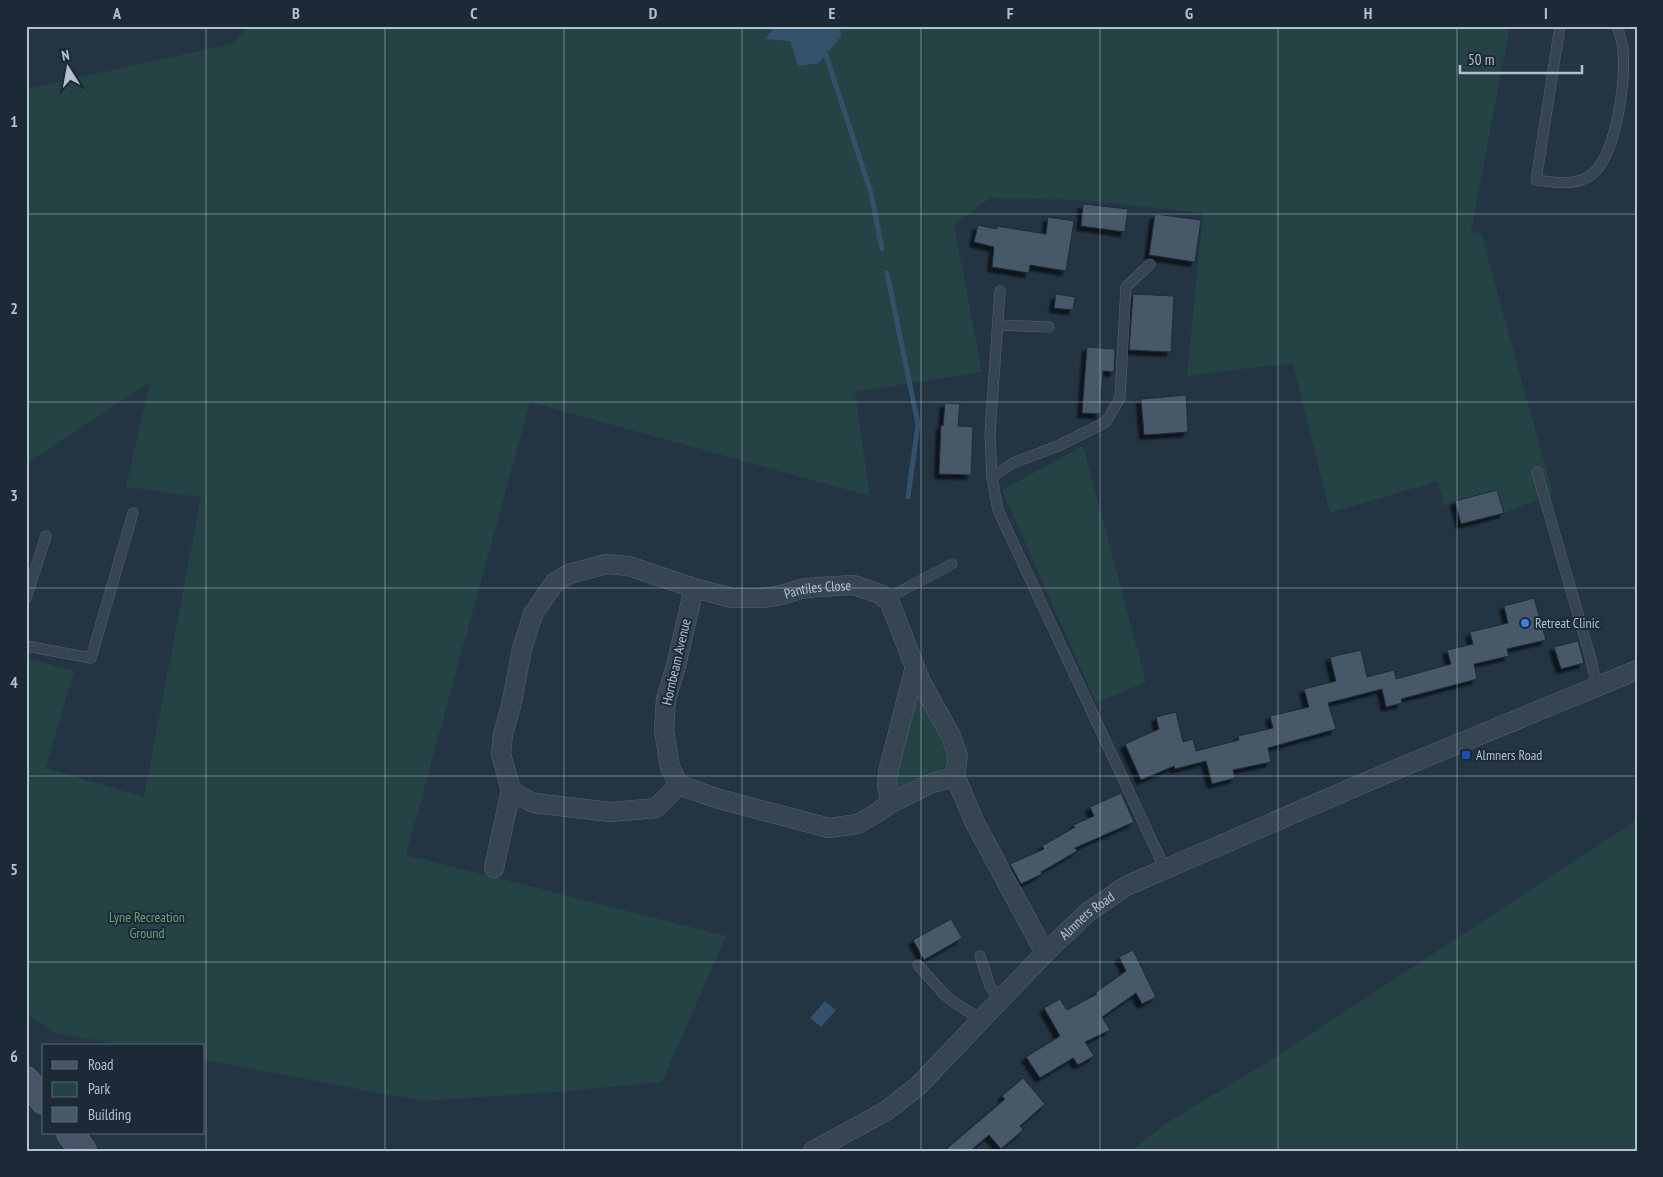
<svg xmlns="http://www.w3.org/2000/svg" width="1663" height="1177" font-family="'PT Sans Narrow',sans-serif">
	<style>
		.green { fill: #254344 }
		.water { fill: #34516b }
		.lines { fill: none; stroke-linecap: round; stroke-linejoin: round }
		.stream { stroke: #34516b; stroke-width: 5 }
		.building { fill: #465869; stroke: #1e2c39; filter: url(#shadow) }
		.lane-casing { stroke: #55636f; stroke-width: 11 }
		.street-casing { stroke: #55636f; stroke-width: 20 }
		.secondary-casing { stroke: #55636f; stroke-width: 28 }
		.lane { stroke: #374552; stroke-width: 10 }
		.street { stroke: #374552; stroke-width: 19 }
		.secondary { stroke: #455466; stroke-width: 26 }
		.grid { fill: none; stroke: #b4c0cc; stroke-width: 1; stroke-opacity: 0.55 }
		.shop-dot { fill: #3f7fe0; stroke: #1c2a37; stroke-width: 2 }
		.transit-dot { fill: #1a4fb4; stroke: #1c2a37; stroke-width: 2 }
		.labels { text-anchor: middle; stroke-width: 4; stroke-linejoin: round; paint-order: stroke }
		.street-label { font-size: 14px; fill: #b4c0cc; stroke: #1c2a37 }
		.poi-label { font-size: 14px; fill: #b4c0cc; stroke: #1c2a37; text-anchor: start }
		.park-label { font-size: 14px; fill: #68a06f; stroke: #1c2a37 }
		.neatline { fill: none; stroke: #b4c0cc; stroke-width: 2 }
		.grid-label { font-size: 16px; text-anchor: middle; font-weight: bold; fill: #b4c0cc }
	</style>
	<defs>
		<filter id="shadow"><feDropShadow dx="-4.5" dy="4.5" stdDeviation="1" flood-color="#0009"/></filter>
	</defs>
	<rect width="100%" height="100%" fill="#233443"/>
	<g class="green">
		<polygon points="250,26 775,26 765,39 790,40 798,66 841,36 840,26 1510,26 1471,232 1481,233 1553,494 1504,513 1497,490 1455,501 1444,506 1438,481 1330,513 1293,363 1187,376 1203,213 1079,200 990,198 954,225 982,372 855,392 870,496 530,402 406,855 726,936 662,1082 568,1091 422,1101 204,1060 204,1046 126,1046 56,1033 26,1014 26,658 74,671 46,768 144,797 201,497 126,487 150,382 26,464 26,89 231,44"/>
		<polygon points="1083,446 1146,682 1096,703 1002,490"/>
		<polygon points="915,686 950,748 951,764 908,787 899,788 895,784"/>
		<polygon points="1637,820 1637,1151 1131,1151 1165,1124 1274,1058"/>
	</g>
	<g class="water">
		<polygon points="775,26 840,26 841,36 819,63 798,66 790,41 765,39"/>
		<polygon points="825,1001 836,1010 821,1027 810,1018"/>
	</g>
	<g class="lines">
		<g class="stream">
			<polyline points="826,55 871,193 882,249"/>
			<polyline points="887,273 918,424 908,497"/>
		</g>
	</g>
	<g class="building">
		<polygon points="1083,204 1128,209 1125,232 1081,226"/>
		<polygon points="1155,214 1201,220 1195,262 1149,255"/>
		<polygon points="1048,217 1074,221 1066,271 1030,265 1029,273 992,267 994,247 974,242 978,225 997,229 997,226 1046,234"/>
		<polygon points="1056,294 1075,297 1073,310 1054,308"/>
		<polygon points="1133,294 1174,296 1171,352 1129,350"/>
		<polygon points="1087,347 1115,349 1114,372 1103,371 1100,414 1082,413"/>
		<polygon points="1186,395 1188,432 1144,435 1141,399"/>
		<polygon points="945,403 960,404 958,426 973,427 971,475 939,474 941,425 943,426"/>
		<polygon points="1497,490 1504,513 1461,524 1455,501"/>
		<polygon points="1534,598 1546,640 1507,649 1509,656 1474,664 1477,679 1401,699 1402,703 1386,707 1382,689 1328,703 1336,729 1268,748 1271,762 1233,770 1235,778 1212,784 1206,761 1175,769 1174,766 1141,780 1125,744 1159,729 1156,717 1176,712 1183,742 1193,739 1196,751 1239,740 1238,736 1273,728 1270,716 1309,707 1304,689 1336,681 1330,657 1361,650 1367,677 1394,670 1396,679 1451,664 1447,650 1473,644 1470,632 1508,623 1504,606"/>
		<polygon points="1578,641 1584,663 1561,669 1554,647"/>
		<polygon points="1121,793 1134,822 1075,848 1077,851 1041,872 1042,874 1021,884 1010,864 1044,849 1042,846 1075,827 1073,825 1094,816 1090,807"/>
		<polygon points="951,919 962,938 924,960 913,940"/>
		<polygon points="1133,950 1156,997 1142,1004 1136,993 1102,1017 1110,1030 1085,1042 1094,1056 1078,1065 1073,1058 1040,1078 1026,1057 1060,1036 1044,1008 1060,999 1067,1010 1097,994 1095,993 1126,971 1119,957"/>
		<polygon points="1023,1078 1045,1104 1020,1126 1023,1130 1001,1149 989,1135 970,1151 944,1151 1005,1099 1002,1096"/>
	</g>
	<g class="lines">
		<g class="lane-casing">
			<g id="lane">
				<path d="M1560 26 1536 180C1552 182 1573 186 1588 177 1616 161 1626 82 1623 52 1623 43 1620 35 1617 26"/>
				<polyline points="1000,291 990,433 992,477 998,510 1165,869"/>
				<polyline points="998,325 1049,327"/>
				<polyline points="1537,472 1590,656 1597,686"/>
				<polyline points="992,477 1013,463 1058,446 1106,422 1120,398 1126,287 1150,264"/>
				<polyline points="26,598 46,536"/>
				<polyline points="886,599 952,564"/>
				<polyline points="26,646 91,658 133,513"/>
				<polyline points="980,956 990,986 1000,1000"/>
				<polyline points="918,965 945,995 955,1003 982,1020"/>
			</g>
		</g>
		<g class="street-casing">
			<g id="street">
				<polyline points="694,588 676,666 666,699 664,730 670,767 679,785 719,799 829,828 858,824 875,814 891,803 930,784 955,776"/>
				<path id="s1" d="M679 785 656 808 610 812 534 803 519 796 511 790 501 754 503 734 511 706 522 649 533 614 555 582 569 574 606 564 629 566 694 588 732 598H762L782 595 801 589 817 587 854 585 880 594 890 603 920 680 951 736 958 756 955 776 975 823 1045 953"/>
				<polyline points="891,803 887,786 888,772 915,667"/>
				<polyline points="494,868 511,790"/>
				<path id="s2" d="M813 1151 886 1111 918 1086 1045 953 1088 912 1126 886 1385 774 1637 670"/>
			</g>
		</g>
		<g class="secondary-casing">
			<g id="secondary">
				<polyline points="26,1080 44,1101"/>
				<polyline points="70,1133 83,1151"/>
			</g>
		</g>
		<use href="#lane" class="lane"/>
		<use href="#street" class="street"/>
		<use href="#secondary" class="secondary"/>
	</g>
	<path class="grid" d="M206 26V1151M385 26V1151M564 26V1151M742 26V1151M921 26V1151M1100 26V1151M1278 26V1151M1457 26V1151M26 214H1637M26 402H1637M26 588H1637M26 776H1637M26 962H1637"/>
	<circle class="shop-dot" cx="1525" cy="623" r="5"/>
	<rect class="transit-dot" x="1461" y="750" width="10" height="10" rx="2.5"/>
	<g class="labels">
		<g class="street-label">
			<text dy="5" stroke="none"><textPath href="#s1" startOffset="674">Pantiles Close</textPath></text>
			<text transform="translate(676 662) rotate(-77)" y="5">Hornbeam Avenue</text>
			<text dy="5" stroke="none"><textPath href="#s2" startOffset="364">Almners Road</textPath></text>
		</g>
		<g class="poi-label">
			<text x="1535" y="628">Retreat Clinic</text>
			<text x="1476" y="760">Almners Road</text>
		</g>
		<g class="park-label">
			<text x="147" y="922">Lyne Recreation<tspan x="147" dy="16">Ground</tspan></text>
		</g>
	</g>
	<rect width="1663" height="1177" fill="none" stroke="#1c2a37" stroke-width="55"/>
	<rect x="42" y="1044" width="162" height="90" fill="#1c2a37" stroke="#596673"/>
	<rect x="52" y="1061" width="25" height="8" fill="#455466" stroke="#596673"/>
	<text x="88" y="1070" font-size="15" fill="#b4c0cc">Road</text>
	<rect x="52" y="1082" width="25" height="15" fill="#254344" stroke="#596673"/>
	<text x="88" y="1094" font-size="15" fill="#b4c0cc">Park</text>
	<rect x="52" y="1107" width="25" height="15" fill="#465869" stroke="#596673"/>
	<text x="88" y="1120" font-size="15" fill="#b4c0cc">Building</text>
	<g transform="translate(68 68) rotate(349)" stroke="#1c2a37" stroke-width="4" paint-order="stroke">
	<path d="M0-4L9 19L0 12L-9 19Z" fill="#b4c0cc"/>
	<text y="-8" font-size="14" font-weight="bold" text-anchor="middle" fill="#b4c0cc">N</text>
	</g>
	<path d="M1460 65v8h122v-8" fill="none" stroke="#b4c0cc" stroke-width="2.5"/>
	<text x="1468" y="65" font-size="15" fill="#b4c0cc" stroke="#1c2a37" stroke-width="4" paint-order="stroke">50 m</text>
	<rect x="28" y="28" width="1608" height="1122" class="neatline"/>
	<g class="grid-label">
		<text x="117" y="19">A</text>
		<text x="296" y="19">B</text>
		<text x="474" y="19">C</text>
		<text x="653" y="19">D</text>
		<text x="832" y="19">E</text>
		<text x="1010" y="19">F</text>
		<text x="1189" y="19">G</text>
		<text x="1368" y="19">H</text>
		<text x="1546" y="19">I</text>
		<text x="14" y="127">1</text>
		<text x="14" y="314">2</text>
		<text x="14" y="501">3</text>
		<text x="14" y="688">4</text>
		<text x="14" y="875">5</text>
		<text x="14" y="1062">6</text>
	</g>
</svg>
